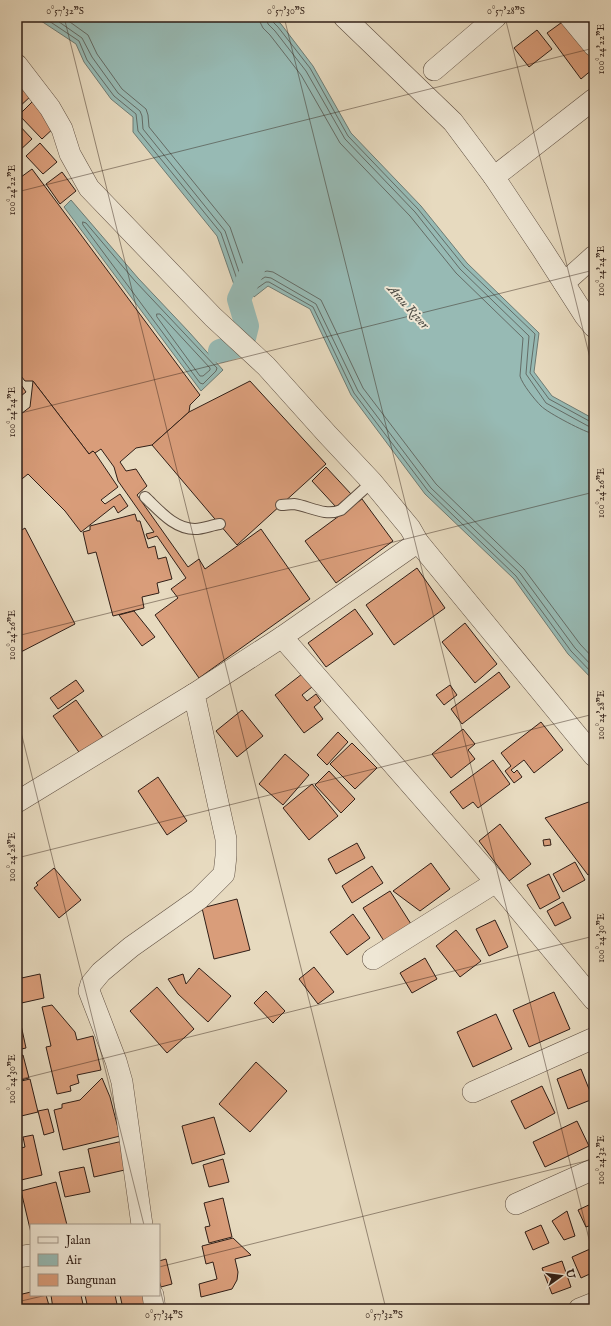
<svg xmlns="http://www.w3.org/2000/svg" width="611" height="1326" font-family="'IM FELL English',serif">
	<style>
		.water { fill: #97bab4; stroke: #6e7c75 }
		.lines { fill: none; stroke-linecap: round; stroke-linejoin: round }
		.shore { stroke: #646c66; stroke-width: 1 }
		.canal { stroke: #97bab4; stroke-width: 24 }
		.building { fill: #d99d7a; stroke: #311f17 }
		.service-casing { stroke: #5e4e41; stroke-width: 12 }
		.minor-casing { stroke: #5e4e41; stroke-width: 22 }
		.service { stroke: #efe7d5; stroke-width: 10 }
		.minor { stroke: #efe7d5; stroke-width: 21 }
		.ticks { fill: none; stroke: #311f17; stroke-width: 1; stroke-opacity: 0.45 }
		.labels { text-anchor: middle; stroke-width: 4; stroke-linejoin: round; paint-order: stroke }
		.water-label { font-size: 13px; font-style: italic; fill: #504e46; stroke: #efe7d5 }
		.neatline { fill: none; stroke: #311f17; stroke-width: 1.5 }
		.ticks-label { font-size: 10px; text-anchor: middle; fill: #311f17 }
	</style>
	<rect width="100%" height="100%" fill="#e7dabf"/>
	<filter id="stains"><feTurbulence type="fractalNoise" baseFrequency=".005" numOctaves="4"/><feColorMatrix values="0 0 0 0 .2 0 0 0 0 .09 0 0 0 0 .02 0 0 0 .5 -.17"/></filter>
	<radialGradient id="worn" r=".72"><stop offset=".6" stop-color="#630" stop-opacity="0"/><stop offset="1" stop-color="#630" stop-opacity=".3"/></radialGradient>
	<g class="water">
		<polygon points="35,17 273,17 281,24 313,66 351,133 421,206 467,263 539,333 534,372 552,396 594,419 594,681 568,654 514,579 425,494 351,395 310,309 268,286 254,297 248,282 239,299 217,236 133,132 133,117 111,99 84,62 76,44"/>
		<polygon points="71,200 138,278 189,332 223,370 201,391 64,207"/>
	</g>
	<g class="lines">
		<g class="shore">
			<polyline points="43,17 79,41 87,60 114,96 136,114 138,131 221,233 239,285 241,286 244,281 248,279 252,280 256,289 266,282 269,282 313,307 354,393 428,491 516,576 571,651 594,675"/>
			<polyline points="52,17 82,38 92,57 118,93 140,111 142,116 143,129 225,231 240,275 251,274 259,281 265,277 271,278 316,304 358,391 431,488 520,573 575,648 594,668"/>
			<polyline points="63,17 88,35 97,54 122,89 146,109 148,115 149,127 230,227 244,267 253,269 260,273 267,271 273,272 321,300 363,388 436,484 524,569 580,644 594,659"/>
			<path d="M260 17V22L263 28 270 35 301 75 340 143 410 216 456 273 523 338 520 376C522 384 535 400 541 406 548 413 586 433 594 434"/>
			<polyline points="266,17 268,24 275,31 306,71 345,139 415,212 460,269 529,336 526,374 546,403 588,426 594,428"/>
			<polyline points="271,17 272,21 278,27 310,68 348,136 418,209 464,266 535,334 530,373 549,399 591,422 594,423"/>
			<polygon points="83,222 86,223 135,281 217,368 216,371 203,384 200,383 83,225"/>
			<polygon points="157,314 160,314 210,368 210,370 203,376 200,376 157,317"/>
		</g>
		<g class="canal">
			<polyline points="244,338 247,326 239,299 253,269"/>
			<polyline points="220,351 240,345"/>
		</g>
	</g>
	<g class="building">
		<polygon points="565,20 594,59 594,68 581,79 547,33"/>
		<polygon points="537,30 552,49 529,67 514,48"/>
		<polygon points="17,80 32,95 17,109"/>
		<polygon points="33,101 57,125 42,139 19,115"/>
		<polygon points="17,123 32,139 17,153"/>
		<polygon points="40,143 57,162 43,174 26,156"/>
		<polygon points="32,169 200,395 190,405 189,412 152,445 136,448 120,462 126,471 136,469 147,486 137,495 188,567 199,559 205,569 261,529 310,599 199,678 155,615 178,598 171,589 186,578 157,536 148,539 146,534 154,532 118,481 114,467 101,449 95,453 93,451 89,454 33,381 25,381 17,371 17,180"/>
		<polygon points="62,172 76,191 60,204 46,184"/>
		<polygon points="17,379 26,392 17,399"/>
		<polygon points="33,381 89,454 93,451 95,453 118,487 101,500 105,504 120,494 128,506 118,513 114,506 81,532 65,511 28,474 17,483 17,417 30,407"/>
		<polygon points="250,381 326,464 237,545 152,445 189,412"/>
		<polygon points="326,467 351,494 336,507 312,481"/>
		<polygon points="362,499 393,541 336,583 305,541"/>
		<polygon points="135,514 137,521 140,521 148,548 155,546 158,559 166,557 172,579 157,583 159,593 142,597 144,608 113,616 96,552 88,554 83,532 90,530 90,526"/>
		<polygon points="25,528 75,624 17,654 17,533"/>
		<polygon points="417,568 445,608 394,645 366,605"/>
		<polygon points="355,609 373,634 326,667 308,643"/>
		<polygon points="134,611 155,637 142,646 119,615"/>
		<polygon points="465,623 497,664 475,683 442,642"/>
		<polygon points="499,672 510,687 462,724 451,709"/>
		<polygon points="302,674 312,687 302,695 307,701 316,694 321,701 314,707 323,719 304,733 275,695"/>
		<polygon points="76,680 84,691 58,709 50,698"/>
		<polygon points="450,685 457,695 444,705 436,695"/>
		<polygon points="76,700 104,739 81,755 53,716"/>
		<polygon points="242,710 263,736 237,757 216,731"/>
		<polygon points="541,722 563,750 534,773 524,760 511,770 514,773 517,770 522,777 514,783 505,771 511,766 501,753"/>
		<polygon points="463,729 475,744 468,750 475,759 451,778 432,754"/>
		<polygon points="338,732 348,742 327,765 317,755"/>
		<polygon points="352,743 377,768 355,789 330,764"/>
		<polygon points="285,754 309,775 283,805 259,784"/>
		<polygon points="493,760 510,784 478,808 473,802 463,809 450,792"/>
		<polygon points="329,771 355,799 341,813 315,785"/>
		<polygon points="158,777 187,821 167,835 138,791"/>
		<polygon points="312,784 338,816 309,840 283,808"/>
		<polygon points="594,800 594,872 588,875 545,818"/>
		<polygon points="500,824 531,864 509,881 479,841"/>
		<polygon points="550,839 551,845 544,846 543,840"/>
		<polygon points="357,843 365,858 336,874 328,859"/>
		<polygon points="575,862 585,880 563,892 553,874"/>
		<polygon points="431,863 450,889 420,911 393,891"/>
		<polygon points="372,866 383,883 352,903 342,886"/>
		<polygon points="54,868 81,900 59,918 34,888 38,885 36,883"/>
		<polygon points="549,874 560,898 540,909 527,885"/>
		<polygon points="390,891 411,924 384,941 363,908"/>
		<polygon points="237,899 250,950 214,959 202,908"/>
		<polygon points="563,902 571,918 555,926 547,911"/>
		<polygon points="353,914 370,938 347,955 330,932"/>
		<polygon points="495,920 508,947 489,956 476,929"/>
		<polygon points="456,930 481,961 460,977 436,946"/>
		<polygon points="425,958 437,979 412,993 400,973"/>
		<polygon points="17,961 20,975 17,976"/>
		<polygon points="314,967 334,992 318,1004 299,979"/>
		<polygon points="199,968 231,996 208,1022 178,994 168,979 183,974 186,984"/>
		<polygon points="40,974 44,998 17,1004 17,979"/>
		<polygon points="157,987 194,1029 167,1053 130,1011"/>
		<polygon points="266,991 285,1011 273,1023 254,1003"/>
		<polygon points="554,992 570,1029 529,1047 513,1010"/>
		<polygon points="52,1005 75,1032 77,1040 93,1036 101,1070 77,1075 79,1083 70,1086 71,1091 57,1094 46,1047 51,1046 42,1007"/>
		<polygon points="496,1014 512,1049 473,1067 457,1032"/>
		<polygon points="21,1025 26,1048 17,1050 17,1026"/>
		<polygon points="23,1055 29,1078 17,1081 17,1057"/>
		<polygon points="256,1062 287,1091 250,1132 219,1104"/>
		<polygon points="581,1069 593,1099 568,1109 557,1079"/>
		<polygon points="102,1078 110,1097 120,1136 63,1150 54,1110 62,1108 62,1104 80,1100"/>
		<polygon points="30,1079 38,1112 17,1117 17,1082"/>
		<polygon points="542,1086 555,1113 525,1129 511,1101"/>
		<polygon points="48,1109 54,1132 44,1135 38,1111"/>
		<polygon points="214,1117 225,1154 192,1164 182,1126"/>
		<polygon points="577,1121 589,1146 545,1167 533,1142"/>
		<polygon points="33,1135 42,1175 17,1181 17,1149 25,1147 23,1137"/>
		<polygon points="123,1141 129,1169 94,1177 88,1149"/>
		<polygon points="223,1159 229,1182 209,1187 203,1165"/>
		<polygon points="84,1167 90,1192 65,1197 59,1172"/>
		<polygon points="56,1182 67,1225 31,1225 31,1233 21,1191"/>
		<polygon points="223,1198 232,1237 209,1243 205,1227 210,1226 204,1203"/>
		<polygon points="593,1203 594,1205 594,1224 586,1227 578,1210"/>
		<polygon points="567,1211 575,1236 564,1240 552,1221"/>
		<polygon points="541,1225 549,1243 533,1250 525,1232"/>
		<polygon points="233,1238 251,1255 235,1259 238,1272 237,1280 232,1289 201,1297 199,1284 217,1279 213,1262 206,1264 202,1246"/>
		<polygon points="590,1249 594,1258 594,1272 581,1278 572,1257"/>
		<polygon points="166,1259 172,1284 161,1287 159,1280 159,1261"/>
		<polygon points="562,1261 571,1287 552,1294 542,1268"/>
		<polygon points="31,1292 31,1295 46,1295 50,1309 21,1309 18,1295"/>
		<polygon points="51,1295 81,1295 84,1309 53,1309"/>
		<polygon points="85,1295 115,1295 118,1309 88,1309"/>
		<polygon points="120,1295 146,1295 149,1309 123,1309"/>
	</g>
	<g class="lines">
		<g class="service-casing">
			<g id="service">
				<path d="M145 497C159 510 174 529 195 529 203 529 212 525 220 524"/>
				<path d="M281 505C285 505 290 504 294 504 309 506 325 517 341 510L372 482"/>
			</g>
		</g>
		<g class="minor-casing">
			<g id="minor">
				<polyline points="344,17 453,122 494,177 542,249 585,316 594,327"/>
				<polyline points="570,17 594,46"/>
				<polyline points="17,65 50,108 62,129 70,154 89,188 213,317 266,366 327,434 372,482 410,528 418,542 594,756"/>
				<polyline points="434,70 496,17"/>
				<polyline points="494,177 594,99"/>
				<polyline points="564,283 594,256"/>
				<polyline points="418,542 282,637 496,882 594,1000"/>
				<polyline points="17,802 194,694"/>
				<polyline points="373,959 496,882"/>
				<polyline points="473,1092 594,1038"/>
				<polyline points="516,1204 594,1169"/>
				<polyline points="142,1225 122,1082 116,1061 89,991 91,984 101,972 131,947 199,899 224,874 226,856 226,839 194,694 282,637"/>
				<polyline points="17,1257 31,1255"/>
				<polyline points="153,1295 155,1309"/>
				<polyline points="579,1309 594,1303"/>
			</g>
		</g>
		<use href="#service" class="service"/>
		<use href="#minor" class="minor"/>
	</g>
	<path class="ticks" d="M64 17 386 1309M284 17 594 1259M505 17 594 374M17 192 594 48M17 414 594 270M17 636 594 492M17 716 144 1225M17 858 594 714M17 1080 594 936M159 1267 594 1159M159 1285 165 1309M17 1302 47 1295"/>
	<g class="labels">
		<g class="water-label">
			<text transform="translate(409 306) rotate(48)" y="5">Arau River</text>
		</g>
	</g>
	<rect width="611" height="1326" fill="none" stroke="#e7dabf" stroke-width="44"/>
	<rect x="30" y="1224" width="130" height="72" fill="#efe7d5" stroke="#a39789"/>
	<rect x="38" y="1237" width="20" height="6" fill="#efe7d5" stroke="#a39789"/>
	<text x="66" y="1244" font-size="12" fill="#311f17">Jalan</text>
	<rect x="38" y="1254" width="20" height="12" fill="#97bab4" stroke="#a39789"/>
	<text x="66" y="1264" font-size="12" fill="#311f17">Air</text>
	<rect x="38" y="1274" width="20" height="12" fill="#d99d7a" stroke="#a39789"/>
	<text x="66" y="1284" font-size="12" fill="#311f17">Bangunan</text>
	<g transform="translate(561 1276) rotate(76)" stroke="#efe7d5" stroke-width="3" paint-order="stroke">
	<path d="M0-3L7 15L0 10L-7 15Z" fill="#311f17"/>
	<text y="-6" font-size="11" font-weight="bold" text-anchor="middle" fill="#311f17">U</text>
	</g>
	<rect x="22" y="22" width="567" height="1282" class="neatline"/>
	<g class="ticks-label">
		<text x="65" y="14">0°57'32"S</text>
		<text x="286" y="14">0°57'30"S</text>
		<text x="506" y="14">0°57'28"S</text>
		<text transform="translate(600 49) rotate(-90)" y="4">100°24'22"E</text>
		<text transform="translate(11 190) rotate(-90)" y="4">100°24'22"E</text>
		<text transform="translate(600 271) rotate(-90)" y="4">100°24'24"E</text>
		<text transform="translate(11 412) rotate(-90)" y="4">100°24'24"E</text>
		<text transform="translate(600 493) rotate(-90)" y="4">100°24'26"E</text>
		<text transform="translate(11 635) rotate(-90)" y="4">100°24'26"E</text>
		<text transform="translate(600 715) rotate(-90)" y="4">100°24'28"E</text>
		<text transform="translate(11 857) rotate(-90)" y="4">100°24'28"E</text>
		<text transform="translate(600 938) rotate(-90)" y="4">100°24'30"E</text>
		<text transform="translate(11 1079) rotate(-90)" y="4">100°24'30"E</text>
		<text transform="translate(600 1160) rotate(-90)" y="4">100°24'32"E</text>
		<text x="164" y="1318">0°57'34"S</text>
		<text x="384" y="1318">0°57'32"S</text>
	</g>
	<rect width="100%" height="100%" filter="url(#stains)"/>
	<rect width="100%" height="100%" fill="url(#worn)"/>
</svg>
